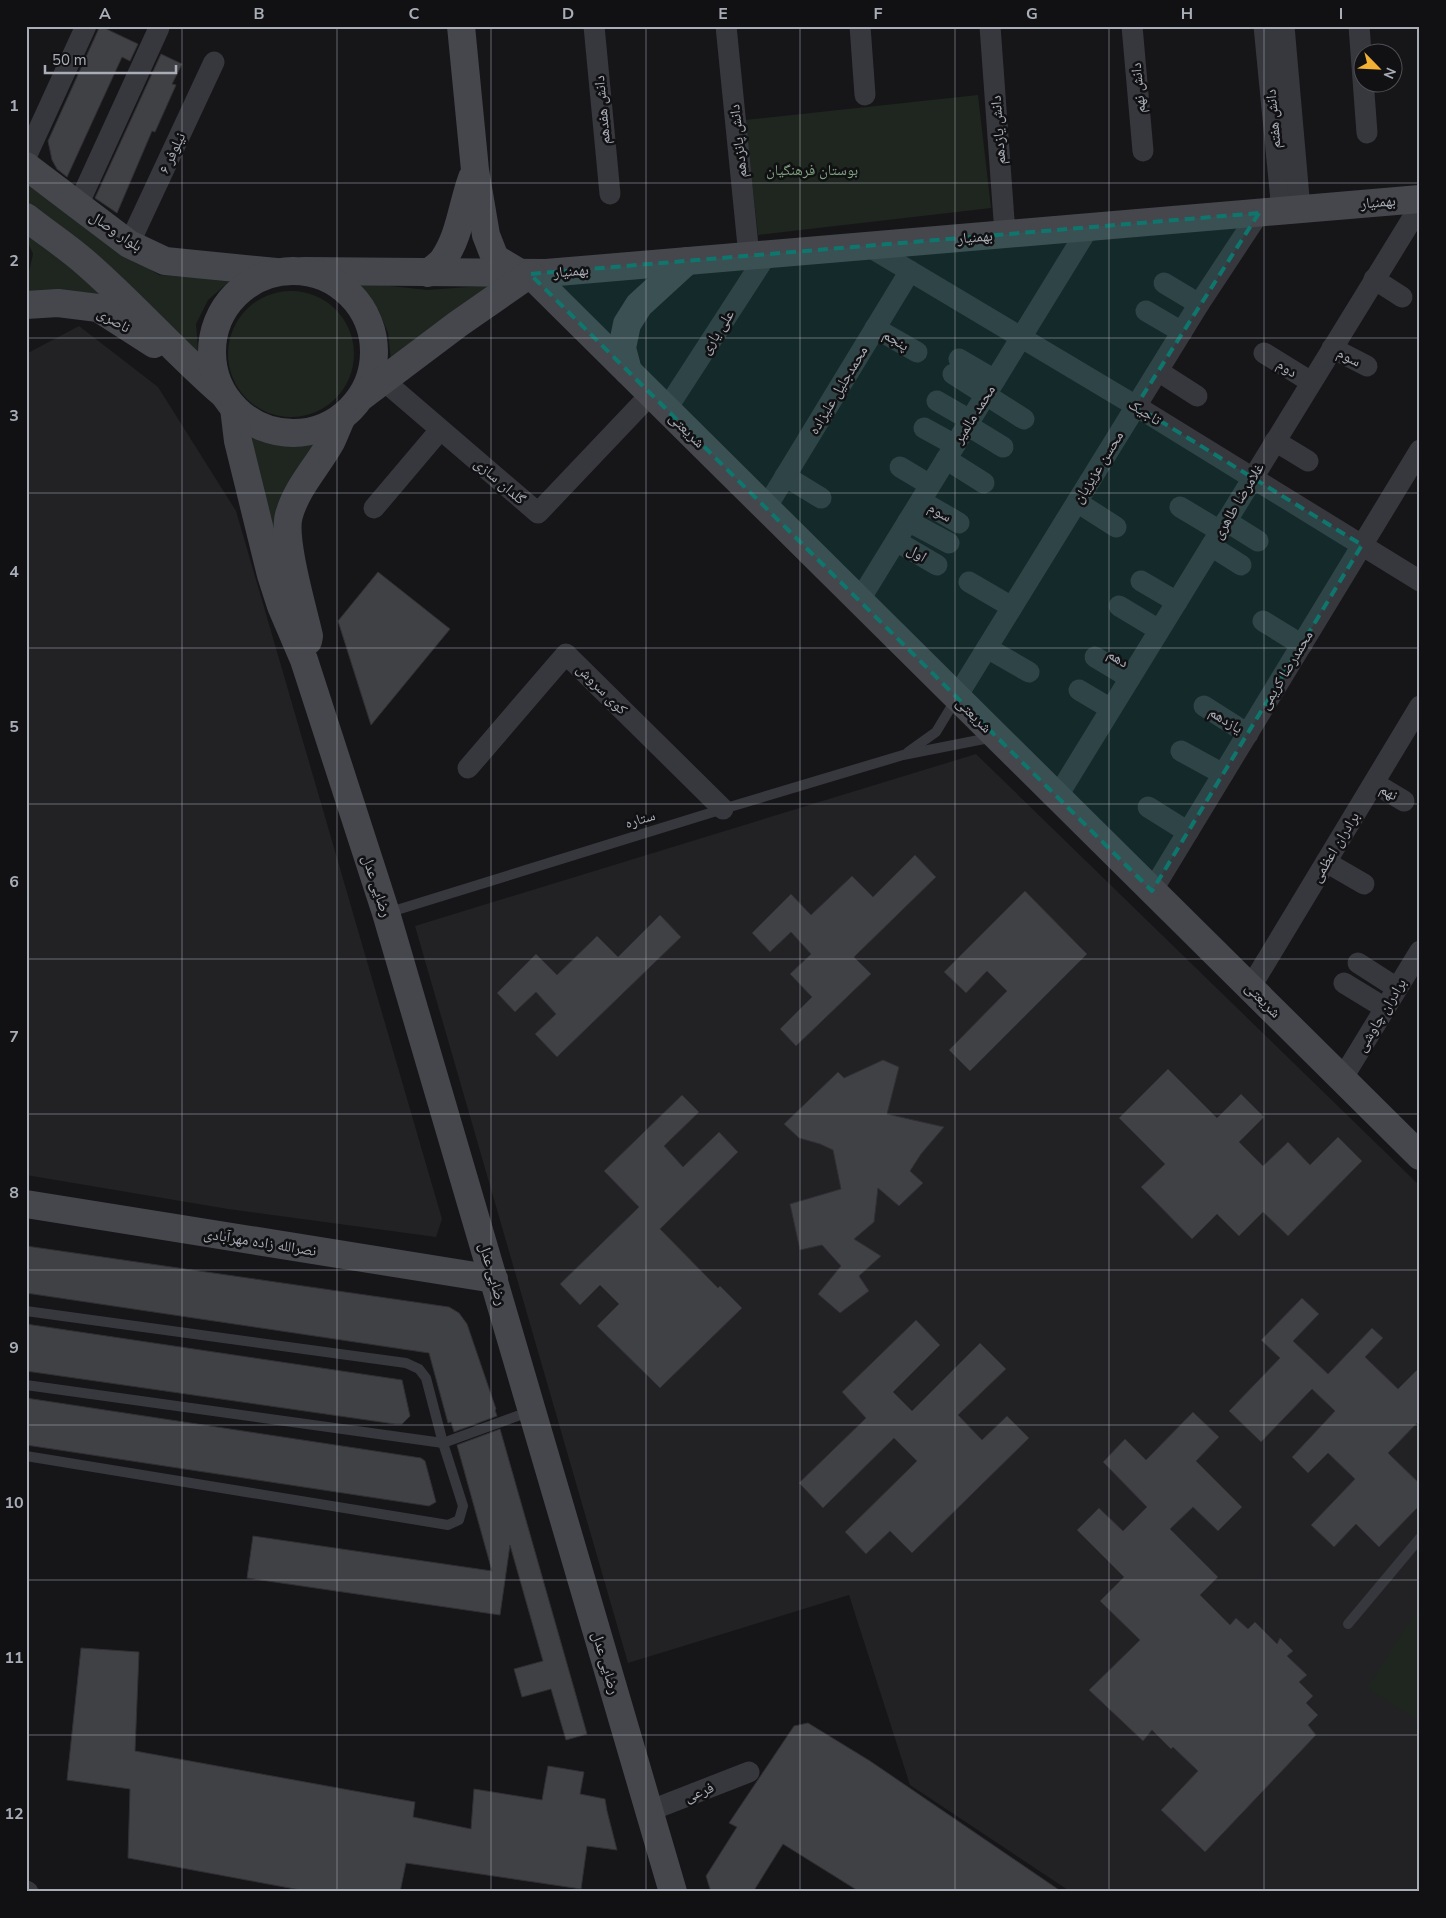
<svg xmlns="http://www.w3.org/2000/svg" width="1446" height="1918" font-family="'Nunito Sans','Noto Naskh Arabic',sans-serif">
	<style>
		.built { fill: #222225 }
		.green { fill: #1e261f }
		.building { fill: #404145; stroke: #303034 }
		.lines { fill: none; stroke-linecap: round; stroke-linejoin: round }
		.lane { stroke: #37383d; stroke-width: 10 }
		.street { stroke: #37383d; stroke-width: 21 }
		.secondary { stroke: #45474d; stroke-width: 28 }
		.marked { fill: #0f766e; fill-opacity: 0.2; stroke: #0f766e; stroke-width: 4; stroke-dasharray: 10 6; stroke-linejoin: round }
		.grid { fill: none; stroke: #a8adb8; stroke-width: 1; stroke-opacity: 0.55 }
		.labels { text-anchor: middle; stroke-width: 5; stroke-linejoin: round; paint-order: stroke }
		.street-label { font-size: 15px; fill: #a8adb8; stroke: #111113 }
		.park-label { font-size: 15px; fill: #7fa381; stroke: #111113 }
		.neatline { fill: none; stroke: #a8adb8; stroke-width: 2 }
		.grid-label { font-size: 16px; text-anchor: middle; font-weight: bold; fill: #a8adb8 }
	</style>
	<rect width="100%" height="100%" fill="#161618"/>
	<g class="built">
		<polygon points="79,326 158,387 236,511 442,1219 436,1237 228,1209 26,1175 26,354"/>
		<polygon points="976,754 1420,1186 1420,1892 1071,1892 910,1785 849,1595 628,1663 415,926"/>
	</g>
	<g class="green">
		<polygon points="978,95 991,208 758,235 745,120"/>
		<polygon points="26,184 106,241 159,275 231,280 208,300 196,324 199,362 26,208"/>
		<polygon points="26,229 124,307 87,293 55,290 26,297 26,279 28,276 33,254 26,238"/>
		<path d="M355 282 427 290 509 284C461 307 429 323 391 361L388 333 378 309Z"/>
		<circle cx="291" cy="354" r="63"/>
		<path d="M245 432C278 448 285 448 321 442L274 540Z"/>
		<polygon points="1420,1606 1420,1722 1367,1688"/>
	</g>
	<g class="building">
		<polygon points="100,26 138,44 130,61 122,57 67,177 57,169 52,160 48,141"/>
		<polygon points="161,54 182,64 172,84 176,85 155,132 152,131 117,213 95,198"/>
		<polygon points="378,572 450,629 371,725 338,621"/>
		<polygon points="915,855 936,877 854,957 871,974 796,1046 780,1029 812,997 790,974 811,954 791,932 770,952 752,933 791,894 811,915 852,876 873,897"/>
		<polygon points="1025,891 1087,954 970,1071 949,1050 1007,991 987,971 966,993 944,972"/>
		<polygon points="660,915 681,937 557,1057 535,1034 556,1014 536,992 515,1012 497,993 536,954 557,975 597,936 618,957"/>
		<polygon points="883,1060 899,1067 887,1114 944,1127 921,1154 910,1171 923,1183 899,1206 878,1188 874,1222 854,1239 881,1256 859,1276 869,1291 840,1313 818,1294 841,1266 822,1245 800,1250 790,1204 841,1189 833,1150 820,1144 799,1138 784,1124 838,1072 844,1078"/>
		<polygon points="1168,1069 1217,1118 1241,1094 1264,1117 1239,1142 1263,1166 1288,1142 1310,1165 1338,1137 1362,1161 1288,1236 1263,1212 1239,1236 1217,1214 1192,1239 1141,1187 1165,1164 1119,1118"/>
		<polygon points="682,1095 699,1112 664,1146 683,1167 719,1132 738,1152 660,1229 718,1288 720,1286 742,1308 660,1388 597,1326 619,1304 600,1285 580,1305 560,1284 639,1207 604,1171"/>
		<polygon points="26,1246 449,1307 459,1313 467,1324 496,1409 495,1410 497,1416 454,1432 451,1422 448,1423 429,1353 26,1293"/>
		<polygon points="1302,1298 1319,1314 1293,1341 1328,1374 1372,1328 1383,1338 1365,1357 1398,1389 1420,1367 1420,1420 1388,1453 1420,1484 1420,1505 1379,1547 1356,1524 1334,1547 1311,1525 1355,1479 1328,1453 1308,1473 1292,1457 1335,1411 1312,1389 1261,1442 1229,1411 1280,1358 1261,1340"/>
		<polygon points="916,1320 940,1345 893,1392 912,1411 980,1343 1006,1369 958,1415 982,1440 1007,1416 1029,1438 912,1553 890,1531 866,1554 845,1532 917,1461 894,1438 823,1508 799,1483 866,1418 842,1392"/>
		<polygon points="26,1324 402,1380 410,1416 402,1424 395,1424 26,1371"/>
		<polygon points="26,1398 421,1458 425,1461 436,1502 429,1506 26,1445"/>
		<polygon points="1193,1412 1219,1437 1196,1461 1242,1507 1218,1531 1193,1507 1170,1529 1218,1577 1200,1595 1230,1625 1236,1618 1248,1629 1255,1622 1277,1644 1280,1638 1293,1651 1287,1656 1307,1675 1299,1682 1313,1696 1306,1703 1318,1715 1308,1725 1316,1735 1205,1852 1161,1810 1198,1771 1173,1747 1171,1749 1152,1730 1143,1741 1089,1690 1140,1640 1100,1601 1124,1577 1077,1530 1099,1508 1123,1531 1147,1507 1103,1462 1125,1439 1146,1460"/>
		<polygon points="500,1429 587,1734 566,1740 551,1689 522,1697 514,1669 543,1661 510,1545 500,1615 247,1578 253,1536 492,1571 457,1445"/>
		<polygon points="81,1648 139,1652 135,1751 415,1802 413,1817 471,1829 474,1789 542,1800 548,1766 584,1772 580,1794 605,1799 607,1811 617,1850 587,1846 581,1889 406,1863 400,1892 311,1892 128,1858 130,1789 67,1780"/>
		<polygon points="808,1723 870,1761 1062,1892 860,1892 783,1844 753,1892 711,1892 706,1876 737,1827 729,1823 794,1726"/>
	</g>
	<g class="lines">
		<g class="lane">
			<polyline points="908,752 936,732 956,699"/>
			<polyline points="387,913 723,809 903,755 984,739 992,739"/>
			<polyline points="26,1311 406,1363 419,1369 426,1378 443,1443 463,1506 459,1520 448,1525 26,1456"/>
			<polyline points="26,1385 443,1443 531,1411"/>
			<polyline points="1348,1624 1420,1538"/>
		</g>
		<g class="street">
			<polyline points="594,26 610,194"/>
			<polyline points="726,26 749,256"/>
			<polyline points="860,26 865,95"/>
			<polyline points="990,26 1005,234"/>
			<polyline points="1132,26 1143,151"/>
			<polyline points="1264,26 1282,211"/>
			<polyline points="1284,26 1300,209"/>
			<polyline points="1359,26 1367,133"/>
			<polyline points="26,157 86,26"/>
			<polyline points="78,205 159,28"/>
			<polyline points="129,244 214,62"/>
			<polyline points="868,246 1136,406 1420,581"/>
			<polyline points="1374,279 1402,297"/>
			<polyline points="1164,283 1199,304"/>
			<polyline points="1146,311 1182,332"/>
			<polyline points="875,328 917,352"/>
			<polyline points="1332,348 1367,366"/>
			<polyline points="1264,353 1311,382"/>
			<polyline points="959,359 995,380"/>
			<polyline points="1158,371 1197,396"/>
			<polyline points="953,374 1024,419"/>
			<polyline points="383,380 538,513 651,394"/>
			<polyline points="937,401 970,420"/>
			<polyline points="666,410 767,254"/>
			<polyline points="967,425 1003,447"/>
			<polyline points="924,428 955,445"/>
			<polyline points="1275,441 1308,461"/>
			<polyline points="946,459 984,483"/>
			<polyline points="900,467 930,485"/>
			<polyline points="785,476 821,498"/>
			<polyline points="921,501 959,523"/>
			<polyline points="1077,502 1116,527"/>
			<polyline points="1180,507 1220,531"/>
			<polyline points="374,508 440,430"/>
			<polyline points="766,508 910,271"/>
			<polyline points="908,521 949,543"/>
			<polyline points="1226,521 1258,541"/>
			<polyline points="896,541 937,565"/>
			<polyline points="1211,546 1241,565"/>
			<polyline points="1141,581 1177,602"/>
			<polyline points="969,582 1012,607"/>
			<polyline points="859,601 1089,227"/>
			<polyline points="1119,606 1159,630"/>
			<polyline points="1263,621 1302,645"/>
			<polyline points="987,648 1029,672"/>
			<polyline points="1095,657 1130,678"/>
			<polyline points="1079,690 1111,709"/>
			<polyline points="956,698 1199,304 1259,213"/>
			<polyline points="1204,706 1248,734"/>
			<polyline points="1181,751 1223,774"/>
			<polyline points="468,768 566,654 723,809"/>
			<polyline points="1374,783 1404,801"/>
			<polyline points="1057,797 1420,206"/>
			<polyline points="1148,807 1188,832"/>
			<polyline points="1326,862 1364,884"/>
			<polyline points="1152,891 1420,450"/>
			<polyline points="1358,963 1397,988"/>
			<polyline points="1344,983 1385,1008"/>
			<polyline points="1250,988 1420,706"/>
			<polyline points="1342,1079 1420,951"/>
			<polyline points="649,1811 749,1772"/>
			<polyline points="26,1891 28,1892"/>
		</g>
		<g class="secondary">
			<polyline points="461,26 475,170 486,235 495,258 520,273"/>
			<polyline points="26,166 129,244 165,261 276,272"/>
			<path d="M26 217C46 233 68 247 87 264 134 305 175 352 222 393"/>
			<polyline points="304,271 546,273 1420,199"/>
			<circle cx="293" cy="352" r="81"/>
			<path d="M428 273C433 269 439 265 443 260 460 236 462 205 472 178"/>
			<polyline points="530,274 1420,1156"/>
			<polyline points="26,305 58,303 98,308 154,344"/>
			<polyline points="628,371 622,348 627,324 639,305 687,261"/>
			<polyline points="361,397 458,324 530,274"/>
			<polyline points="234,408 238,441 271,575 281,606 304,660 386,913 673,1892"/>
			<path d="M308 641 309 636C303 609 282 539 289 515 297 487 317 467 331 442 335 434 338 425 342 417"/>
			<polyline points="26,1204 494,1279"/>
		</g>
	</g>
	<path class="marked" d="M1259 213 1136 406 1362 545 1152 891 530 274Z"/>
	<path class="grid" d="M182 26V1892M337 26V1892M491 26V1892M646 26V1892M800 26V1892M955 26V1892M1109 26V1892M1264 26V1892M26 183H1420M26 338H1420M26 493H1420M26 648H1420M26 804H1420M26 959H1420M26 1114H1420M26 1270H1420M26 1425H1420M26 1580H1420M26 1735H1420"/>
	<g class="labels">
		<g class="street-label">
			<text transform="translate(1138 88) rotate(-95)" y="5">دانش نهم</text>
			<text transform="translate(602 110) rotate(-95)" y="5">دانش هفدهم</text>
			<text transform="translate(1273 119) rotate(-95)" y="5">دانش هفتم</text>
			<text transform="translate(998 130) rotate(-94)" y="5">دانش یازدهم</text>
			<text transform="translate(738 141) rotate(-96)" y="5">دانش پانزدهم</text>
			<text transform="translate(172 153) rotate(-65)" y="5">نیلوفر ۶</text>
			<text transform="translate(1378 202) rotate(-5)" y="5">بهمنیار</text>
			<text transform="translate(116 231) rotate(34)" y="5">بلوار وصال</text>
			<text transform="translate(975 237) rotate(-5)" y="5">بهمنیار</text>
			<text transform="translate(571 271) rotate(-5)" y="5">بهمنیار</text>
			<text transform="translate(114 320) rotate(30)" y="5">ناصری</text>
			<text transform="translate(717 332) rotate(-57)" y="5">علی یاری</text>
			<text transform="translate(896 340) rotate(31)" y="5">پنجم</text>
			<text transform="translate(1349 357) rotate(27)" y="5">سوم</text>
			<text transform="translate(1287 368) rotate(32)" y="5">دوم</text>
			<text transform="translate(838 390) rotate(-59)" y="5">محمدجلیل علیزاده</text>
			<text transform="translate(1145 412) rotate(32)" y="5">تاجیک</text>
			<text transform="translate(974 414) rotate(-58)" y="5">محمد مالمیر</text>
			<text transform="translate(687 430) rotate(45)" y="5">شریعتی</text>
			<text transform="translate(1098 467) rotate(-58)" y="5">محسن عزیزیان</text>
			<text transform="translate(500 481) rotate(41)" y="5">گلدان سازی</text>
			<text transform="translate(1238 501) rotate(-59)" y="5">غلامرضا طاهری</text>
			<text transform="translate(940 512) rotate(30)" y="5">سوم</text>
			<text transform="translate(917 553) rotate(31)" y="5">اول</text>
			<text transform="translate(1118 658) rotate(32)" y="5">دهم</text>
			<text transform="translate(1286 670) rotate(-59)" y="5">محمدرضا کریمی</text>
			<text transform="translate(602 689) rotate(45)" y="5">کوی سروش</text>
			<text transform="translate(974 715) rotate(45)" y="5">شریعتی</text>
			<text transform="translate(1226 720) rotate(32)" y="5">یازدهم</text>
			<text transform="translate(1389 792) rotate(31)" y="5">نهم</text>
			<text transform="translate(640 819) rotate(-17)" y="5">ستاره</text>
			<text transform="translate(1335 847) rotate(-59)" y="5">برادران اعظمی</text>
			<text transform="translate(377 886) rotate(72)" y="5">رضایی عدل</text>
			<text transform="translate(1263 1000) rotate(45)" y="5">شریعتی</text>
			<text transform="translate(1381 1015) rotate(-59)" y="5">برادران چاوشی</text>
			<text transform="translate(260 1242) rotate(9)" y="5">نصرالله زاده مهرآبادی</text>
			<text transform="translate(493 1274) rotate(74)" y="5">رضایی عدل</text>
			<text transform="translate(606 1663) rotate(74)" y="5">رضایی عدل</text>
			<text transform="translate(699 1792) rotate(-21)" y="5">فرعی</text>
		</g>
		<g class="park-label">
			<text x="812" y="175">بوستان فرهنگیان</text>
		</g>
	</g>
	<rect width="1446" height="1918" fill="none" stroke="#111113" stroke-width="55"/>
	<g transform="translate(1378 68) rotate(114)"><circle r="24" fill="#111113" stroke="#4d4f55"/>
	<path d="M0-4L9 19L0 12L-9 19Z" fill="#f2b134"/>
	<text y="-8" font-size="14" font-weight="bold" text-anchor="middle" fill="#a8adb8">N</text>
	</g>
	<path d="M45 65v8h131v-8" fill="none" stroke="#a8adb8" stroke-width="2.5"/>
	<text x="52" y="65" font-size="15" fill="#a8adb8" stroke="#111113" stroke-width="4" paint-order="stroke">50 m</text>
	<rect x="28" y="28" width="1390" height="1862" class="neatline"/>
	<g class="grid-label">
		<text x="105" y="19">A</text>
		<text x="259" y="19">B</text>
		<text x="414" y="19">C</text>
		<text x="568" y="19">D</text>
		<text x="723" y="19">E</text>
		<text x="878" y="19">F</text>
		<text x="1032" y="19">G</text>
		<text x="1187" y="19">H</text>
		<text x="1341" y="19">I</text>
		<text x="14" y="111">1</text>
		<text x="14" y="266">2</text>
		<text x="14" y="421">3</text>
		<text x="14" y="577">4</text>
		<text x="14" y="732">5</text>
		<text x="14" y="887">6</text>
		<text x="14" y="1042">7</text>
		<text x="14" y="1198">8</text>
		<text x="14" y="1353">9</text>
		<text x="14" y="1508">10</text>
		<text x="14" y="1663">11</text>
		<text x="14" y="1819">12</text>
	</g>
</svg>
